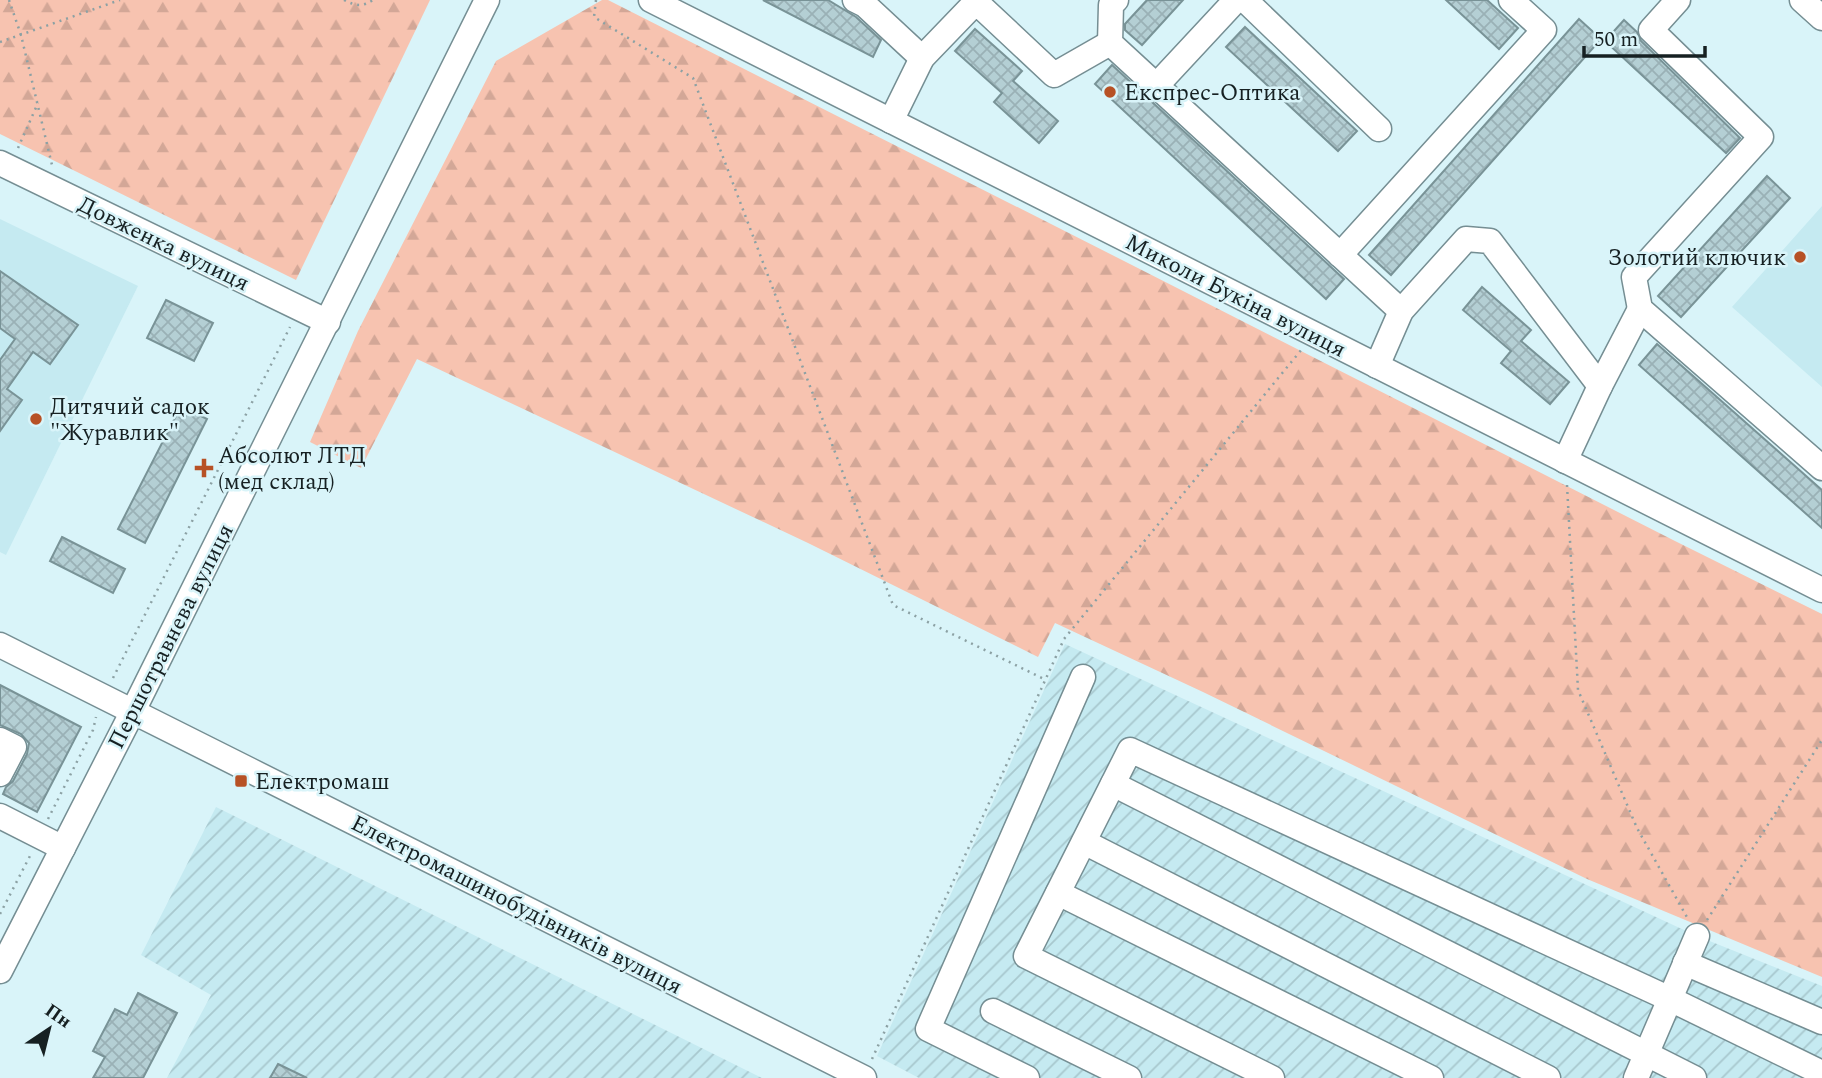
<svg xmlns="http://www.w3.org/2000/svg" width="1822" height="1078" font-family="Spectral,serif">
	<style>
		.built { fill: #c5eaf1 }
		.industrial { fill: url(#industrial-furrows) }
		.forest { fill: url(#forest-firs) }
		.building { fill: url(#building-cross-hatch); stroke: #799397; stroke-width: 2 }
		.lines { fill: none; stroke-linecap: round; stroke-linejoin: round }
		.minor-casing { stroke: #758e93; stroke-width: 27 }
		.path { stroke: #8ca1a4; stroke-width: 2.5; stroke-dasharray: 2 5; stroke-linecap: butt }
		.minor { stroke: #fff; stroke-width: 24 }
		.poi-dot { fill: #b75125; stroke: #d9f4f9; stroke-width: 2.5 }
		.labels { text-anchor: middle; stroke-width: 5; stroke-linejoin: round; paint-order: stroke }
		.poi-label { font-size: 23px; fill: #162022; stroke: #d9f4f9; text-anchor: start }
		.street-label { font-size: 23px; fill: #162022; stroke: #d9f4f9 }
	</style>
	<defs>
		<pattern id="industrial-furrows" width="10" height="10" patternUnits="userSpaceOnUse" patternTransform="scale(1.75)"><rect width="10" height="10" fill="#c5eaf1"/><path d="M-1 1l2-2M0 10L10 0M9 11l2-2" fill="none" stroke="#a8c8ce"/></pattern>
		<pattern id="forest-firs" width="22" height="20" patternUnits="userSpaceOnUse" patternTransform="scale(1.75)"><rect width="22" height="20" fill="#f7c3b0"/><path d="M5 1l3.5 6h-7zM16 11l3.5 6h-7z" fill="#d3a797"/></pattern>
		<pattern id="building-cross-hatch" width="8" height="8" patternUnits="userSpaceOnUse" patternTransform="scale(1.75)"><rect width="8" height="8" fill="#b4cfd4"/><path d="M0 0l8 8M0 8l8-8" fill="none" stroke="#9ab1b6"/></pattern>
	</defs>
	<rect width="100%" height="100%" fill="#d9f4f9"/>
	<g class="built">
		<polygon points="1822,206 1822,387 1732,307"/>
		<polygon points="0,219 138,286 6,555 0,552"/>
	</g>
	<g class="industrial">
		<polygon points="1065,644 1697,936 1822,986 1822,1078 919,1078 877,1056"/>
		<polygon points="216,807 762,1078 167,1078 211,995 141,955"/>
	</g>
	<g class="forest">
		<polygon points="0,0 430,0 296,280 0,134"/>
		<polygon points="602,0 608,0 1124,261 1673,540 1822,614 1822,977 1587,879 1203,692 1055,623 1038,657 808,543 417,359 361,468 310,442 358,331 496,61"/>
	</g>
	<g class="building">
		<polygon points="763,0 828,0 856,17 881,40 873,57"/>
		<polygon points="1147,0 1183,0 1142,45 1125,30 1125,24"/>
		<polygon points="1446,0 1487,0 1518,28 1499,49"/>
		<polygon points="1579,19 1601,39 1391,275 1369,255"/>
		<polygon points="1624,20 1637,32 1641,41 1740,138 1726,153 1605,41"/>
		<polygon points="1245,27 1357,131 1338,151 1226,47"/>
		<polygon points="975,29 1022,71 1013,81 1058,121 1039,143 994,102 1002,93 955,51"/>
		<polygon points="1112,65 1344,279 1326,299 1095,84"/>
		<polygon points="1767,176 1790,198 1681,317 1658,296"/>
		<polygon points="0,271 78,325 50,364 33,352 7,389 22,400 0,431 0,360 15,339 0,328"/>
		<polygon points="1482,287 1531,330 1521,341 1569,382 1550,404 1501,363 1511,351 1463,310"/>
		<polygon points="166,300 213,323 194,361 147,338"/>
		<polygon points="1657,344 1822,490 1822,528 1639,365"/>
		<polygon points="181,406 207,419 145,543 118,529"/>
		<polygon points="62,537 125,569 113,593 50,561"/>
		<polygon points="0,685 81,727 37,812 3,794 6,787 13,781 27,754 29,743 21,734 0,725"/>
		<polygon points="138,993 177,1013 143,1078 93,1078 105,1057 93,1051 115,1009 127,1015"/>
		<polygon points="278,1064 307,1078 270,1078"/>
	</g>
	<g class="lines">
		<g class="minor-casing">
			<g id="minor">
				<polyline points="651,0 1822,590"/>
				<polyline points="855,0 865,5 922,58"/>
				<polyline points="1116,0 1111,5 1110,43 1401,311"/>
				<polyline points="1245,0 1379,129"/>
				<polyline points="1678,0 1651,30 1761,137 1634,277 1640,309 1822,468"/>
				<polyline points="1802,0 1822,18"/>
				<polyline points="1156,86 1236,0"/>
				<polyline points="891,121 922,58 976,2 1054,75 1110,43"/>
				<polyline points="0,163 328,322"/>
				<polyline points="1340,255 1544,30 1511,0"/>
				<polyline points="1377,366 1401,311 1466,239 1490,241 1600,386"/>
				<polyline points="1565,461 1600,386 1640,309"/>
				<polyline points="0,645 864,1078"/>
				<polyline points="0,740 14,747 0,774"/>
				<polyline points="1113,784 1694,1078"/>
				<polyline points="0,816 63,848"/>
				<polyline points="1084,842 1548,1078"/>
				<polyline points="1058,893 1431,1078"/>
				<polyline points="1685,963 1822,1022"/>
				<polyline points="0,971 133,711 487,0"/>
				<polyline points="993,1011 1129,1078"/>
				<polyline points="1027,1078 928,1029 1083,677"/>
				<polyline points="1272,1078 1026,956 1130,750 1670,999 1822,1073"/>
				<polyline points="1636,1078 1697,936"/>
			</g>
		</g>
		<g class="path">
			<polyline points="9,0 21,35 52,165"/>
			<path d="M344 0C355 6 363 7 373 0"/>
			<polyline points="596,0 594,17 693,78 893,605 1044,679"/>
			<polyline points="0,42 120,0"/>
			<polyline points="18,148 38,103"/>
			<polyline points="1567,485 1578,690 1637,828 1688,919"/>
			<polyline points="113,678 290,327"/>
			<polyline points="48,819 93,730 96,717"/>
			<polyline points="0,914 31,854"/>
			<polyline points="1707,920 1822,740"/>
			<polyline points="872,1059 1064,639 1302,349"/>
		</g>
		<use href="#minor" class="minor"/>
	</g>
	<g class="poi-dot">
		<circle cx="1110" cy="92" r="7"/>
		<circle cx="1800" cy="257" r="7"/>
		<circle cx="36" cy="419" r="7"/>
		<path d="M200.5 457.5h7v7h7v7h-7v7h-7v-7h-7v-7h7z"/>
		<rect x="234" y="774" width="14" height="14" rx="3.5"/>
	</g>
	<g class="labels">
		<g class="poi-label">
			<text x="1124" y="100">Експрес-Оптика</text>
			<text x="1786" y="265" text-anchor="end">Золотий ключик</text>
			<text x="50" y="414">Дитячий садок<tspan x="50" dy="26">"Журавлик"</tspan></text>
			<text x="218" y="463">Абсолют ЛТД<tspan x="218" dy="26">(мед склад)</tspan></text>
			<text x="255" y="789">Електромаш</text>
		</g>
		<g class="street-label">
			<text transform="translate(164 243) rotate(26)" y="8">Довженка вулиця</text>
			<text transform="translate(1236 295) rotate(27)" y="8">Миколи Букіна вулиця</text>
			<text transform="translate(170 636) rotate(-63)" y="8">Першотравнева вулиця</text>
			<text transform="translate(517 904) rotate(27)" y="8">Електромашинобудівників вулиця</text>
		</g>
	</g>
	<g transform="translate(49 1029) rotate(35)" stroke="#d9f4f9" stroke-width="5" paint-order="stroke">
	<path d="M0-5L12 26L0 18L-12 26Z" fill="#162022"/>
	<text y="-10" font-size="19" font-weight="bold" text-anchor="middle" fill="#162022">Пн</text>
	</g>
	<path d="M1584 46v10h121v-10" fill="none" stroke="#162022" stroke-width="3.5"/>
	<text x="1594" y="46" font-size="21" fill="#162022" stroke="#d9f4f9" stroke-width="5" paint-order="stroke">50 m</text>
</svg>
